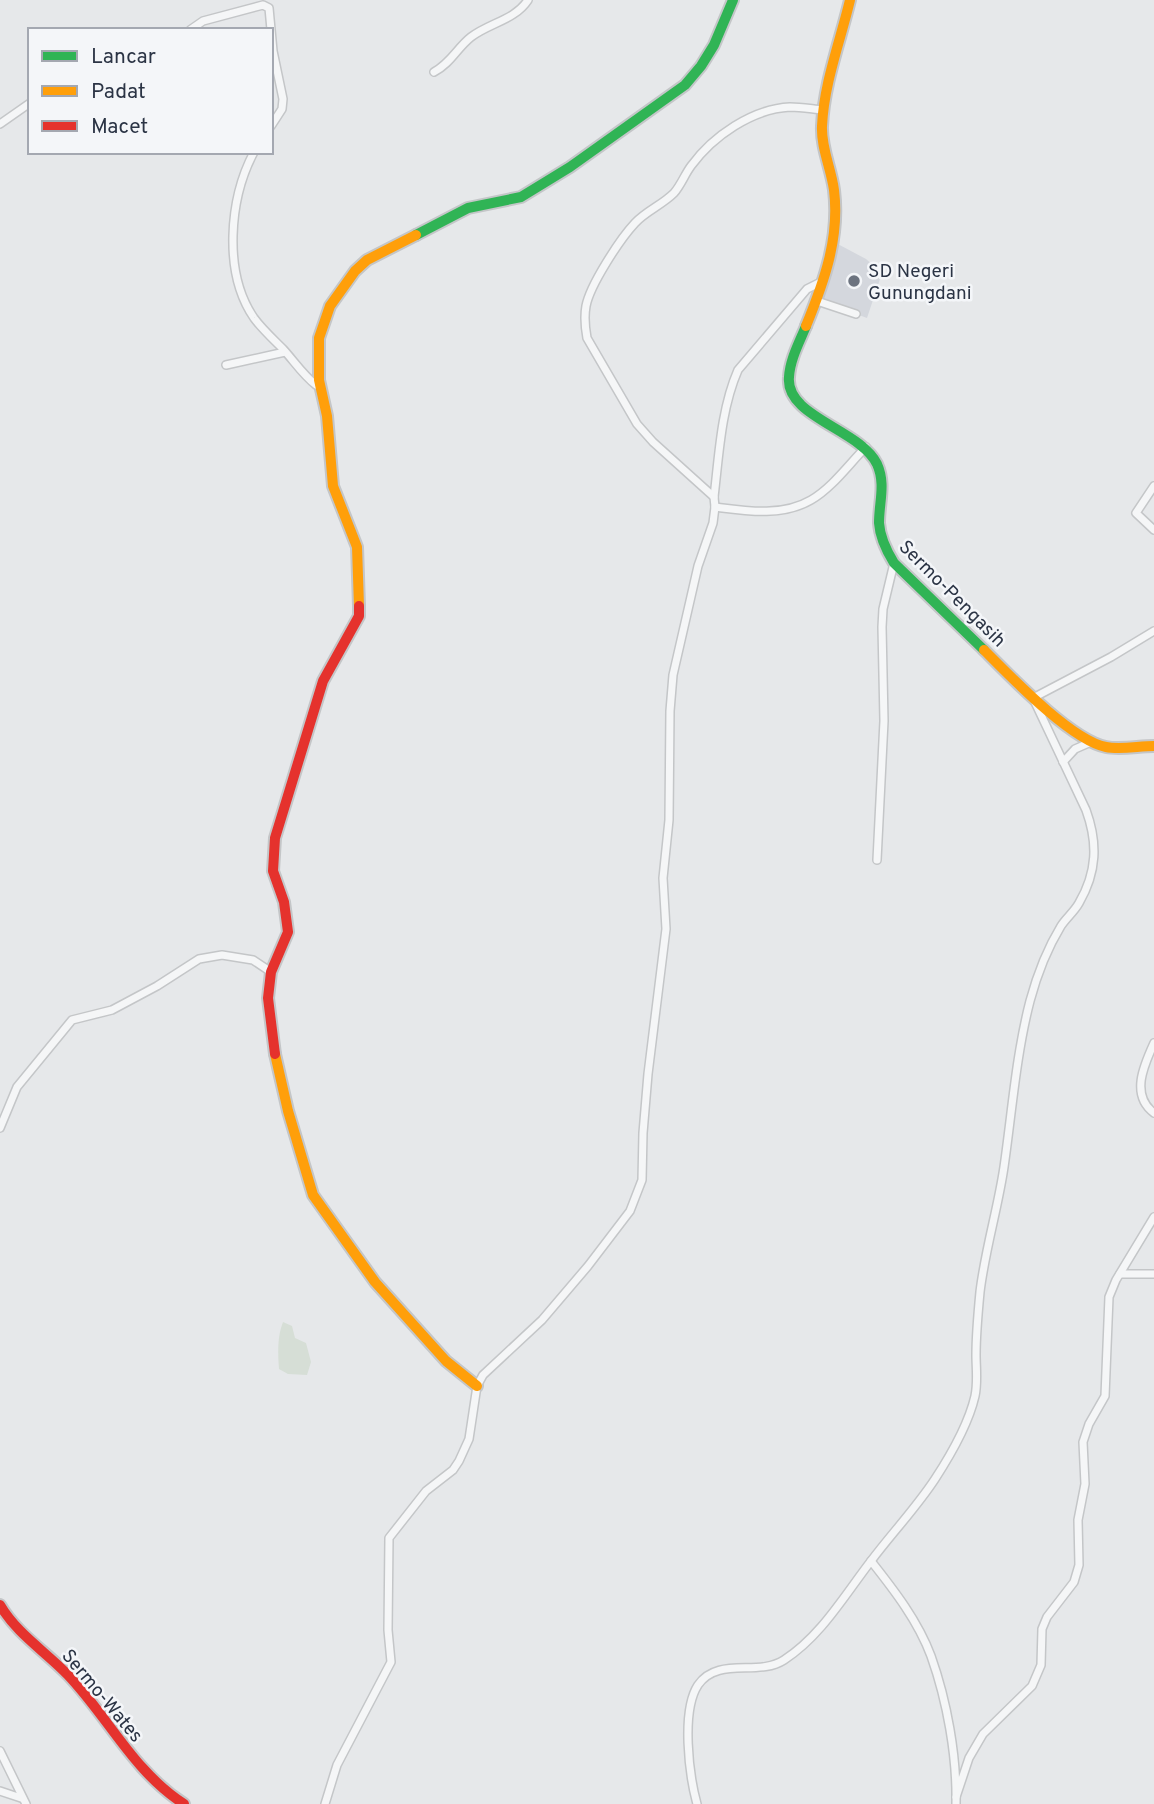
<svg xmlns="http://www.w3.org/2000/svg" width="1154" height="1804" font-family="Overpass,sans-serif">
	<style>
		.built { fill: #d4d7dd }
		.green { fill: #d6ded6 }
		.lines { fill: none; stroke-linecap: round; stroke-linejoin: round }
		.street-casing { stroke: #c4c6c8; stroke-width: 10 }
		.fast-casing { stroke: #c4c6c8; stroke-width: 14 }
		.slow-casing { stroke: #c4c6c8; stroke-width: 14 }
		.jam-casing { stroke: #c4c6c8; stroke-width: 14 }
		.street { stroke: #f5f6f7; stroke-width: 7 }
		.fast { stroke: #30b455; stroke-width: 10 }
		.slow { stroke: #ff9f0a; stroke-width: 10 }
		.jam { stroke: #e5322d; stroke-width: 10 }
		.poi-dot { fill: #6c737f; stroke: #f4f6f9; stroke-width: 2.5 }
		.labels { text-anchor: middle; stroke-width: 5; stroke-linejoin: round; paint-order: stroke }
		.poi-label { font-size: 19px; fill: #2b3445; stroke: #f4f6f9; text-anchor: start }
		.street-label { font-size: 19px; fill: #2b3445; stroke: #f4f6f9 }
	</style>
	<rect width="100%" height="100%" fill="#e6e8ea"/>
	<polygon class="built" points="834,242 866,259 882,273 867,318 821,301"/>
	<path class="green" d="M283 1322 292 1326 295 1338 306 1343 311 1362 307 1375 288 1374 279 1369C278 1353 277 1337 283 1322Z"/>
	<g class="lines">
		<g class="street-casing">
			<g id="street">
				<polyline points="190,30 203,21 263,5 269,8 273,51 283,99 282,109 271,126"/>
				<path d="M434 72C451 63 457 48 471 37 489 23 515 20 528 0"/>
				<polyline points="0,124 30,103"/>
				<path d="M254 152C229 199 223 273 254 318 262 329 273 339 283 349 294 361 303 375 316 385L319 381"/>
				<polyline points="817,301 856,314"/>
				<polyline points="226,365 285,352"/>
				<polyline points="1154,486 1136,513 1154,530"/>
				<path d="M714 497C719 455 721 409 738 370L807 289 823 281"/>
				<path d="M715 507 714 497 653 442 637 424 587 338C585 327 584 317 586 306 590 285 620 239 635 223 646 211 662 205 674 193 681 185 685 174 691 166 713 136 752 109 790 107 801 107 812 109 823 110"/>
				<polyline points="1063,762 1075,749 1091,742"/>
				<polyline points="877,860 884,721 882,627 883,609 894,563"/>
				<path d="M1154 1043C1144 1065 1130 1095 1154 1113"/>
				<polyline points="0,1128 17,1087 72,1020 112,1010 157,986 199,959 222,955 253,960 271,972"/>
				<polyline points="1120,1274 1154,1274"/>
				<path d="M871 1561C894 1590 918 1621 931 1656 947 1701 957 1756 956 1804"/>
				<polyline points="0,1751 26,1804"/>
				<polyline points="0,1791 21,1798"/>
				<polyline points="956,1797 969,1758 983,1734 1032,1686 1041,1665 1042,1629 1047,1617 1074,1582 1079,1565 1078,1520 1085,1484 1083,1442 1089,1424 1105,1396 1109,1297 1116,1280 1154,1217"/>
				<path d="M325 1804 337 1765 391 1662 388 1630 389 1538 426 1491 453 1470 459 1461 469 1439 477 1386 483 1375 542 1320 588 1266 630 1211 642 1180 643 1133 648 1074 666 929 663 878 669 820 670 711 673 675 698 566 713 523 715 507C746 511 782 517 811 500 832 488 849 464 866 447"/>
				<path d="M697 1804C689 1775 681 1711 698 1685 718 1656 758 1677 784 1660 821 1636 844 1596 871 1561 892 1533 916 1508 935 1479 950 1456 969 1422 975 1396 978 1382 976 1368 976 1355 976 1334 978 1313 980 1292 985 1250 998 1208 1004 1167 1012 1112 1016 1055 1030 1001 1037 975 1047 949 1061 926 1066 918 1074 912 1079 903 1097 872 1098 843 1086 810L1033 698 1111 657 1154 631"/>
			</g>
		</g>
		<g class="fast-casing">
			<g id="fast">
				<polyline points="416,235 468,208 521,197 570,167 685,85 701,66 714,45 733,0"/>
				<path d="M806 326C800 341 790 359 789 377 785 417 860 429 877 464 886 484 879 502 879 523 880 538 886 550 894 563L984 650"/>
			</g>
		</g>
		<g class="slow-casing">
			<g id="slow">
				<path d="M806 326C824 282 840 238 834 190 831 168 821 148 822 126 824 83 840 42 850 0"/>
				<polyline points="359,606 357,547 333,486 327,416 319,380 319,338 330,306 355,271 367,260 416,235"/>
				<path d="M984 650C1010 676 1071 740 1106 747 1120 750 1139 746 1154 746"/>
				<polyline points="275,1054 288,1111 313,1195 375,1282 446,1361 477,1386"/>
			</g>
		</g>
		<g class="jam-casing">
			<g id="jam">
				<polyline points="275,1054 268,998 271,972 288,932 284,902 273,871 275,838 323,681 359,616 359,606"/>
				<path d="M0 1605C17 1634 45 1651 68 1675 109 1718 133 1771 184 1804"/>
			</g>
		</g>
		<use href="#street" class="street"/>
		<use href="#fast" class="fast"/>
		<use href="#slow" class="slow"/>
		<use href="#jam" class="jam"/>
	</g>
	<circle class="poi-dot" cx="854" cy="281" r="7"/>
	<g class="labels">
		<g class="poi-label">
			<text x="868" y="277">SD Negeri<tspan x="868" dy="22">Gunungdani</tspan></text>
		</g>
		<g class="street-label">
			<text transform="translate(953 593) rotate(45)" y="7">Sermo-Pengasih</text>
			<text transform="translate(103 1695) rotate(50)" y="7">Sermo-Wates</text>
		</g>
	</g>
	<rect x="28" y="28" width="245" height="126" fill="#f4f6f9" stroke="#a4a8b1" stroke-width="2"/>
	<rect x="42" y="51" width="35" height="10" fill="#30b455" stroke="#a4a8b1" stroke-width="2"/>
	<text x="91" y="63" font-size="21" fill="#2b3445">Lancar</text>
	<rect x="42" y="86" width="35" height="10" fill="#ff9f0a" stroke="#a4a8b1" stroke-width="2"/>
	<text x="91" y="98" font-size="21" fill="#2b3445">Padat</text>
	<rect x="42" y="121" width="35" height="10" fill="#e5322d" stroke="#a4a8b1" stroke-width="2"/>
	<text x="91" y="133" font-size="21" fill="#2b3445">Macet</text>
</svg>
